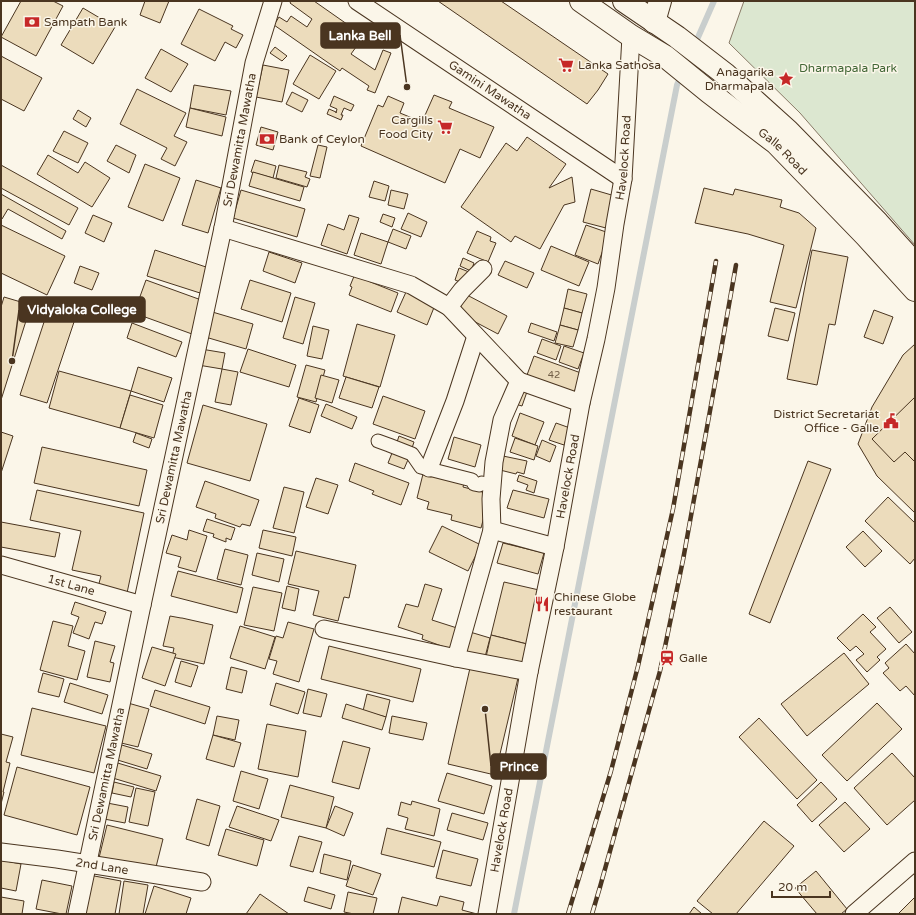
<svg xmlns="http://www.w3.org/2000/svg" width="916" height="915" font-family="'Varela Round',sans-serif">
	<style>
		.green { fill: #dce7d0; stroke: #887966 }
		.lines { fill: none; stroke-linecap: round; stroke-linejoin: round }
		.stream { stroke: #c9cecd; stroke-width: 6 }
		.building { fill: #ecdcbc; stroke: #4a3520 }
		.pedestrian-casing { stroke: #4a3520; stroke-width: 15 }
		.minor-casing { stroke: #4a3520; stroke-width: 19 }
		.tertiary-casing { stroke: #4a3520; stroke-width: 24 }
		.trunk-casing { stroke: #4a3520; stroke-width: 24 }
		.pedestrian { stroke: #fbf6e9; stroke-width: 13 }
		.minor { stroke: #fbf6e9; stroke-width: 17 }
		.tertiary { stroke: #fbf6e9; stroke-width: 22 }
		.trunk { stroke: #fbf6e9; stroke-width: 22 }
		.rail-casing { stroke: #4a3520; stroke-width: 4.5 }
		.rail { stroke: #fbf6e9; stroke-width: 3; stroke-dasharray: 9; stroke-linecap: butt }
		.labels { text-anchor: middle; stroke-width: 3; stroke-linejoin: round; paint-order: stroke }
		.number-label { font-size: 10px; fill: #725f47 }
		.poi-label { font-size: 12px; fill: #4a3520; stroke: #fbf6e9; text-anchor: start }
		.park-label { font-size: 12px; fill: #436837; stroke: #fbf6e9 }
		.street-label { font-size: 12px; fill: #4a3520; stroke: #fbf6e9 }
		.leader { fill: none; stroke: #4a3520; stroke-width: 1.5 }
		.callout-dot { fill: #4a3520; stroke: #fbf6e9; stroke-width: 1.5 }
		.callout { fill: #4a3520; stroke: #4a3520; stroke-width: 1.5 }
		.callout-label { font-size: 13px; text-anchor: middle; font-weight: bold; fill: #fff }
	</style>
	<rect width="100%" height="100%" fill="#fbf6e9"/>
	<polygon class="green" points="744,1 915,1 915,245 800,113 729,43"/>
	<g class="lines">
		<polyline class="stream" points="514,914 677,85 714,1"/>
	</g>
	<g class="building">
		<polygon points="21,1 53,1 63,6 36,56 1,37"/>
		<polygon points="145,1 169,1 160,23 140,15"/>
		<polygon points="291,1 314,1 364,36 351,54 375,70 383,50 391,53 375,93 367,90 369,86 342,68 340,71 274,25 279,17 287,22 291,16 307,27 312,19 290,3"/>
		<polygon points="438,1 501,1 608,74 598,90 587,104"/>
		<polygon points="83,8 115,27 93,64 61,45"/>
		<polygon points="199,9 233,26 231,29 243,35 236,48 225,42 215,61 181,44"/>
		<polygon points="275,47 287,56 282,61 270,53"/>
		<polygon points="161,49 188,64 171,92 145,78"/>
		<polygon points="310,55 336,71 319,99 293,84"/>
		<polygon points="1,56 42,78 24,111 1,99"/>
		<polygon points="263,65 289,70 282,102 256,97"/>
		<polygon points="194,85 231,91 226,115 190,108"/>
		<polygon points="137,89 186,113 174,136 187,142 175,166 161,159 167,148 120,124"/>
		<polygon points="292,92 308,100 302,112 286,104"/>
		<polygon points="434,95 452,102 449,108 494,127 480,158 460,149 445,183 361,146 378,105 383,107 388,96 404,103 400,113 422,122"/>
		<polygon points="334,96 354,105 351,111 344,108 341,115 343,115 341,120 327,114 329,109 336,112 336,113 337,109 330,106"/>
		<polygon points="190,108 226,117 222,136 186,127"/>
		<polygon points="78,110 91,118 86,127 73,119"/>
		<polygon points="261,127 278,132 273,150 256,145"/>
		<polygon points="64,131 88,143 78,163 53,151"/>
		<polygon points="527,137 566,164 549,188 572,177 575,202 564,205 540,249 515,236 511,242 461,207 506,143 517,151"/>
		<polygon points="116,145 136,155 129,173 107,161"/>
		<polygon points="318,145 327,147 320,178 310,176"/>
		<polygon points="48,155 78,173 85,162 110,178 92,207 37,174"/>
		<polygon points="255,160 276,166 273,178 251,172"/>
		<polygon points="145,164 180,178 163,221 128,207"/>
		<polygon points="1,165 78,208 69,225 1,188"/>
		<polygon points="279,165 307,172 305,177 310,179 307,187 276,178"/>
		<polygon points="253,172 304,187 300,201 249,186"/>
		<polygon points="196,180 221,188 208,233 182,225"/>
		<polygon points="374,181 389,186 385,201 369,197"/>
		<polygon points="704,188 733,195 735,189 782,200 780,207 799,213 816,228 796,308 770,302 784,245 748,234 695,223"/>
		<polygon points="591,189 615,196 606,228 583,222"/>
		<polygon points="241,190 305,209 297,237 233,218"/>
		<polygon points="391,190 408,194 404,209 388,205"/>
		<polygon points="1,194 66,231 62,239 8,209 2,219 1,219"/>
		<polygon points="408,213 427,222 421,237 401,229"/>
		<polygon points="383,214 395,218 392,227 380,222"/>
		<polygon points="93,215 112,223 104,242 85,233"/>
		<polygon points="349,215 359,218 347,254 321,245 328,224 344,230"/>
		<polygon points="1,225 65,256 47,295 1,273"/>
		<polygon points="586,225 609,233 598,264 575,255"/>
		<polygon points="393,229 411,236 406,249 388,242"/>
		<polygon points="477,231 491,237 490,241 496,243 488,262 467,253"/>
		<polygon points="361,233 388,242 381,264 354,255"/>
		<polygon points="551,246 589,262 579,286 541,270"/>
		<polygon points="155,250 209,268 200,293 147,276"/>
		<polygon points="812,250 848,257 835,325 829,324 817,385 787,379"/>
		<polygon points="269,252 302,263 295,283 263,271"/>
		<polygon points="463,258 474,263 471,271 460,266"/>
		<polygon points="505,261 534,273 527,288 498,275"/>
		<polygon points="80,266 99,273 92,290 74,283"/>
		<polygon points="459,268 469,272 465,284 455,280"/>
		<polygon points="357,269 371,274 368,281 398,293 391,312 349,295 352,287 350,286"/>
		<polygon points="146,280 204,301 192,334 134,313"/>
		<polygon points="250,280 291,293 282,322 241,309"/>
		<polygon points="568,289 587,294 582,313 564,308"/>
		<polygon points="406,292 435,305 427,325 397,312"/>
		<polygon points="467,295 507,316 498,334 464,316 459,310 461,306 459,304"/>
		<polygon points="4,297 31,305 1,400 1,307"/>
		<polygon points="295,297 315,303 303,344 283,338"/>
		<polygon points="564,308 582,313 578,330 560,325"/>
		<polygon points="775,308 795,313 788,341 768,336"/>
		<polygon points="48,310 75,319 47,403 20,395"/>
		<polygon points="874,310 893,317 883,344 864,337"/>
		<polygon points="209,311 253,324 246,349 202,336"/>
		<polygon points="132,323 182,342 176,357 127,338"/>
		<polygon points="531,323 557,332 554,341 528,332"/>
		<polygon points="357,324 395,335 380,387 343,376"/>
		<polygon points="560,325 578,330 573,347 555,343"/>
		<polygon points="313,326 329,330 322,359 307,356"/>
		<polygon points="542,339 561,346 556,360 537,353"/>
		<polygon points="915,344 915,513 877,476 858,444 872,407 903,355"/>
		<polygon points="564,346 584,353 578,369 559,362"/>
		<polygon points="201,349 225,353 222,369 198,365"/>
		<polygon points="248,349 296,365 289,387 240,372"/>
		<polygon points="534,356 581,373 574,393 527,375"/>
		<polygon points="306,365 325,370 316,402 297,397"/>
		<polygon points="138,367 172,378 164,402 131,391"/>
		<polygon points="222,369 238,372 231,405 215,402"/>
		<polygon points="59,371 131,391 120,428 49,408"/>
		<polygon points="321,375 339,380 332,403 315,398"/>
		<polygon points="346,377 379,387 372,408 339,398"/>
		<polygon points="522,384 529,386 522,406 515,404"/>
		<polygon points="130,395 163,405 154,438 120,428"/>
		<polygon points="383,396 425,411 415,439 373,424"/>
		<polygon points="915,397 915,441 914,442 915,443 915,462 905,452 894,462 872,439"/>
		<polygon points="299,398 319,405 310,433 289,426"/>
		<polygon points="326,404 357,417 352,429 321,416"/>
		<polygon points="203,405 267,424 250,481 187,463"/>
		<polygon points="520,413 544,422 535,445 512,436"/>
		<polygon points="556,423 570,428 564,445 549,440"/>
		<polygon points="1,432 13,436 1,473"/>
		<polygon points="136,433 152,439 149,448 133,442"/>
		<polygon points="399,436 414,442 411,451 396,445"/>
		<polygon points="454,437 481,445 475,467 448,459"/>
		<polygon points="515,438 538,446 534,460 510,452"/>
		<polygon points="542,440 556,446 550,462 536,456"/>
		<polygon points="42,447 147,470 139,506 34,483"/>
		<polygon points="394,448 410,455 404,469 388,463"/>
		<polygon points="503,456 527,461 524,474 517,472 516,474 500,470"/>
		<polygon points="808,461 831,469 770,623 749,614"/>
		<polygon points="355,463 409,483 401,505 372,494 374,491 349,481"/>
		<polygon points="423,474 464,483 463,487 490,494 481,528 451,520 452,515 427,509 429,502 417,498"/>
		<polygon points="519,475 537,481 534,493 526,490 528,485 517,481"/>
		<polygon points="316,478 338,485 328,514 306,507"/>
		<polygon points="205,481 259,500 250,526 242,524 240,527 215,518 216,514 196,507"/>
		<polygon points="284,487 304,492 294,533 273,528"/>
		<polygon points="37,490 144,513 127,593 98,587 101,576 72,570 81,531 30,520"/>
		<polygon points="513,490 549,499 544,518 507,508"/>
		<polygon points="888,497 915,523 915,558 910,564 865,521"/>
		<polygon points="207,519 235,528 231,540 226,538 226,542 213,537 214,534 203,531"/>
		<polygon points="1,522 60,533 55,557 1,547"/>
		<polygon points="442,526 481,545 468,571 429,552"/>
		<polygon points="189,530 207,536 196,572 178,567 181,557 166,553 172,535 187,540"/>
		<polygon points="263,530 296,537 292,556 259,548"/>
		<polygon points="863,531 882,551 865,567 846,547"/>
		<polygon points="503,543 544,553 538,574 497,563"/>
		<polygon points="225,549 248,555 241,585 217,579"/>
		<polygon points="296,551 356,565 349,598 344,597 338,621 313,615 319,591 288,584"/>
		<polygon points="257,553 284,559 279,582 252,575"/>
		<polygon points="178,571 243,588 237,613 171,596"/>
		<polygon points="504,582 539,590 527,644 491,635"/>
		<polygon points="425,584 442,589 432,620 457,628 450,649 422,639 423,635 398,627 406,604 418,607"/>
		<polygon points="287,586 299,589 295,611 282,608"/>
		<polygon points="253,587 282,593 274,631 244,625"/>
		<polygon points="75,602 106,612 102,624 95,622 89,639 73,633 79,617 71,614"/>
		<polygon points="890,607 912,632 899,643 877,618"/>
		<polygon points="863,614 876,627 870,632 886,649 877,657 880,660 867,672 856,660 864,654 856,646 850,651 837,638"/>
		<polygon points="170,616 181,618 182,618 213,625 204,664 172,657 174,648 163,646"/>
		<polygon points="53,621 73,626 68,646 85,651 77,680 40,670"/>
		<polygon points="288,622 314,629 299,682 273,674 277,661 269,659 276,636 283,638"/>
		<polygon points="240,626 275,637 265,669 230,658"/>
		<polygon points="470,632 490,638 485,657 465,652"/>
		<polygon points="491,635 527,644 521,666 486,657"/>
		<polygon points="95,641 115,646 110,662 114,663 110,682 87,677"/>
		<polygon points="906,644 915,654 915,696 906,686 900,691 883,673 889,668 885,663"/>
		<polygon points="329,646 421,669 413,702 321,679"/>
		<polygon points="152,647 176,654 165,686 142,678"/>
		<polygon points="844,653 869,684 807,736 781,704"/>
		<polygon points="181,661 198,666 191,687 175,682"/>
		<polygon points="231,667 247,671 242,693 226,689"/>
		<polygon points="470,668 518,678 495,775 448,764"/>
		<polygon points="43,673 64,679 59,697 38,692"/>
		<polygon points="70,683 108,695 102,714 64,702"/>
		<polygon points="276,683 305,692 298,714 270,705"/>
		<polygon points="308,689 327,694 321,717 303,713"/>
		<polygon points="155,690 210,707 205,724 150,706"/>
		<polygon points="367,694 390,700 386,717 363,711"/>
		<polygon points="128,703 149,709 138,747 117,742"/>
		<polygon points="877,703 902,729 847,781 822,755"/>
		<polygon points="346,704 386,717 382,730 342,718"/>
		<polygon points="32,708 106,726 94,773 21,755"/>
		<polygon points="217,716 239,720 235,740 213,735"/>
		<polygon points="392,716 427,723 423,740 389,733"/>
		<polygon points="759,718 817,780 797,799 739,737"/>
		<polygon points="267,724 306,731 298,777 258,769"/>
		<polygon points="1,734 13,737 6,762 10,763 3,792 4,792 1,804"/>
		<polygon points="213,735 241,743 234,767 206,759"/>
		<polygon points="343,741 370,748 359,789 332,782"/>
		<polygon points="115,743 152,754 147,769 111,758"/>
		<polygon points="892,753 915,778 915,800 887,825 854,788"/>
		<polygon points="111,761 161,776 156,791 106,776"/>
		<polygon points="17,767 90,787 77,835 4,815"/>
		<polygon points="241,771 268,779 259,809 233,801"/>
		<polygon points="447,773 492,786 484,814 438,801"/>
		<polygon points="114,782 134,787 131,797 112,793"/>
		<polygon points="821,782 837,799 812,822 797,805"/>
		<polygon points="290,785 334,797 326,828 281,817"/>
		<polygon points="136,788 155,792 148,826 129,822"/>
		<polygon points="197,799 220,806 209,846 186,839"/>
		<polygon points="412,801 440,809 434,836 405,829 408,818 398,815 401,802 411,805"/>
		<polygon points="102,802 128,807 125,823 99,818"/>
		<polygon points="845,802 870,829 844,852 819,825"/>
		<polygon points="237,806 279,820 271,841 229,827"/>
		<polygon points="335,806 353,813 344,836 326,828"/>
		<polygon points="452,813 488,823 483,840 447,830"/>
		<polygon points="764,821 794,846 736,914 713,914 697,901"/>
		<polygon points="107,825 163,839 155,871 99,858"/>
		<polygon points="387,828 441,842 434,867 381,854"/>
		<polygon points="226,829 264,840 257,866 218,855"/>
		<polygon points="299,836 322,842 313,872 290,866"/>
		<polygon points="443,850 478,859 471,886 436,878"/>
		<polygon points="324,854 351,861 347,880 320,873"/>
		<polygon points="1,860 21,864 16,891 1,888"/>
		<polygon points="353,865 381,874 373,895 346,886"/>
		<polygon points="816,871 847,909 841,914 817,914 795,888"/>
		<polygon points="89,875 121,881 115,914 84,914"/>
		<polygon points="42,880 72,886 66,914 62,914 36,909"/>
		<polygon points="124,881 148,885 143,914 119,914"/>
		<polygon points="154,886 191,898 186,914 145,914"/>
		<polygon points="308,887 335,895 331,909 304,901"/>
		<polygon points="348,892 377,898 373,914 354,914 344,912"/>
		<polygon points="260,894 289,914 246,914"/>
		<polygon points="440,896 464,902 462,910 477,914 398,914 402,897 437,906"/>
		<polygon points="1,897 24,901 22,914 1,914"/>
		<polygon points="915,897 915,914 898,914"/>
		<polygon points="694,907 702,914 689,914"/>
	</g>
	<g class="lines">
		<g class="pedestrian-casing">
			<polyline id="pedestrian" points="378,441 389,445 412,454 421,467 472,480 474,484 479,485 482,483 492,485"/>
		</g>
		<g class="minor-casing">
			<g id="minor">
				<path id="s1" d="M357 1 623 179"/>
				<polyline points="223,228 411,285 449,307 519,381 502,420 494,462 491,499 492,530 456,658"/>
				<polyline points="449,307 462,290 483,269"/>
				<polyline points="519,381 581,403"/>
				<polyline points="429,468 455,401 476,336"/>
				<polyline points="492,530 555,547"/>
				<path id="s2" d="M1 565 142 605"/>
				<polyline points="324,629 456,658 529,672"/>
				<path id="s3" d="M1 852 57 859 202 882"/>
				<path id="s4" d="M77 914 142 605 223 228 254 63 273 1"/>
				<path id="s5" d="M487 914 529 672 555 547 581 403 596 339 606 288 615 224 623 179 631 36"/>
				<polyline points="854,914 915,861"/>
			</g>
		</g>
		<g class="tertiary-casing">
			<polyline id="tertiary" points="654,22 660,1"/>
		</g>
		<g class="trunk-casing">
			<g id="trunk">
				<path id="s6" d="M581 1 631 36 666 57 709 92 776 143 866 236 915 290"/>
				<polyline points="624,1 677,37 725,74 788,131 878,223 915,264"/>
			</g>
		</g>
		<use href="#pedestrian" class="pedestrian"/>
		<use href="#minor" class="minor"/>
		<use href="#tertiary" class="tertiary"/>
		<use href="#trunk" class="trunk"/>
		<g class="rail-casing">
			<g id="rail">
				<polyline points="568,914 611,771 638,666 673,509 716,261"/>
				<polyline points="592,914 600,887 660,671 683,560 721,350 736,265"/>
			</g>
		</g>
		<use href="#rail" class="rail"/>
	</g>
	<defs>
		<g id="bank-bare" transform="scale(1.2)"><path d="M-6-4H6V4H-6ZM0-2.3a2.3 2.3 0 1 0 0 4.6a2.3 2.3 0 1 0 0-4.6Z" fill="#c62828" stroke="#fbf6e9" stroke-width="2.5" paint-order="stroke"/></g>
		<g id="supermarket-bare" transform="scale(1.2)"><path d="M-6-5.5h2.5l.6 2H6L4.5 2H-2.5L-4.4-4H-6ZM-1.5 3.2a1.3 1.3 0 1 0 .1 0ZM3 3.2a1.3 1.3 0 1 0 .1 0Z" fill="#c62828" stroke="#fbf6e9" stroke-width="2.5" paint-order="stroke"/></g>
		<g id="sight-bare" transform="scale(1.2)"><path d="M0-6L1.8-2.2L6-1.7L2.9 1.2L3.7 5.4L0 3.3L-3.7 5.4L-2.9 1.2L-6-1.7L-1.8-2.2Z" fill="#c62828" stroke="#fbf6e9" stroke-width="2.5" paint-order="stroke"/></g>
		<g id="civic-bare" transform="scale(1.2)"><path d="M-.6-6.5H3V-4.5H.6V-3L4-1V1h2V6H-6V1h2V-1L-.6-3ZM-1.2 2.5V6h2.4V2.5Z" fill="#c62828" stroke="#fbf6e9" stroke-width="2.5" paint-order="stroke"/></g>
		<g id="restaurant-bare" transform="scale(1.2)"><path d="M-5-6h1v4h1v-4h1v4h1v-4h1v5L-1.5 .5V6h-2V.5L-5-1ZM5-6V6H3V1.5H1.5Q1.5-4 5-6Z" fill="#c62828" stroke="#fbf6e9" stroke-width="2.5" paint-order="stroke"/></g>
		<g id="station-bare" transform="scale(1.2)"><path d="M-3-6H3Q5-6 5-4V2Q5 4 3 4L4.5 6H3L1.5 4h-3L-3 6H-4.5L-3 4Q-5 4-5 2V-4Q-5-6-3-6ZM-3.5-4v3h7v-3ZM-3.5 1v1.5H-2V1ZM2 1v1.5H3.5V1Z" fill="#c62828" stroke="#fbf6e9" stroke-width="2.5" paint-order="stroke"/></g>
	</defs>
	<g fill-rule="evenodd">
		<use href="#bank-bare" x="32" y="22"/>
		<use href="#supermarket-bare" x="566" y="65"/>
		<use href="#sight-bare" x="786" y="79"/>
		<use href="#supermarket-bare" x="445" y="127"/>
		<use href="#bank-bare" x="267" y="139"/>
		<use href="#civic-bare" x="891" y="421"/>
		<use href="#restaurant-bare" x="542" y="604"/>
		<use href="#station-bare" x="667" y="658"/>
	</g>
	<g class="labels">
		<g class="number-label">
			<text x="554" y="378">42</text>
		</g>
		<g class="poi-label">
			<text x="44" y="26">Sampath Bank</text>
			<text x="578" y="69">Lanka Sathosa</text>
			<text x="774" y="76" text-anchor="end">Anagarika<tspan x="774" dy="14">Dharmapala</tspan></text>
			<text x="433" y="124" text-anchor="end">Cargills<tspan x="433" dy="14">Food City</tspan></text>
			<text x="279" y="143">Bank of Ceylon</text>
			<text x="879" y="418" text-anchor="end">District Secretariat<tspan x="879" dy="14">Office - Galle</tspan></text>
			<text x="554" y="601">Chinese Globe<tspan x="554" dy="14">restaurant</tspan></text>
			<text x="679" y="662">Galle</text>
		</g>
		<g class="park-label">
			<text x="848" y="72">Dharmapala Park</text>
		</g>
		<g class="street-label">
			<text dy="4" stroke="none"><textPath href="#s1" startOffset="160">Gamini Mawatha</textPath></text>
			<text dy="4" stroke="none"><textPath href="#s4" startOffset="791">Sri Dewamitta Mawatha</textPath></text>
			<text dy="4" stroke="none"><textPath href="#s6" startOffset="252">Galle Road</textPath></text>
			<text dy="4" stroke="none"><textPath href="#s5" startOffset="769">Havelock Road</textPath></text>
			<text dy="4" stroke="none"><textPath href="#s4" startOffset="467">Sri Dewamitta Mawatha</textPath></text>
			<text dy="4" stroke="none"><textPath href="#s5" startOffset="445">Havelock Road</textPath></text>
			<text dy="4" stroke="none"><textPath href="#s2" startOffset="73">1st Lane</textPath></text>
			<text dy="4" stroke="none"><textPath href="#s4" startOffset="143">Sri Dewamitta Mawatha</textPath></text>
			<text dy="4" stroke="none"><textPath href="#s5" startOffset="85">Havelock Road</textPath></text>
			<text dy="4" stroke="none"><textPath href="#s3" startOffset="102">2nd Lane</textPath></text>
		</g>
	</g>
	<path class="leader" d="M407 87L400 35M12 361L19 310M485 709L491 766"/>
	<g class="callout-dot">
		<circle cx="407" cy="87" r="4"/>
		<circle cx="12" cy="361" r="4"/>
		<circle cx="485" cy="709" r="4"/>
	</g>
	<g class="callout">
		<rect x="321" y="23" width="79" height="25" rx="4"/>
		<rect x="19" y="297" width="126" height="25" rx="4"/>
		<rect x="491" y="754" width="55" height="25" rx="4"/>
	</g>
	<g class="callout-label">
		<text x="360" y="40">Lanka Bell</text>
		<text x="82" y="314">Vidyaloka College</text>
		<text x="519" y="771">Prince</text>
	</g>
	<rect width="916" height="915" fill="none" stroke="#4a3520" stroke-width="4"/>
	<path d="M772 891v6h58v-6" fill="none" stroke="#4a3520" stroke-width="2"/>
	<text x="778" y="891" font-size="12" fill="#4a3520" stroke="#fbf6e9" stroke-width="3" paint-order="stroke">20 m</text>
</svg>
